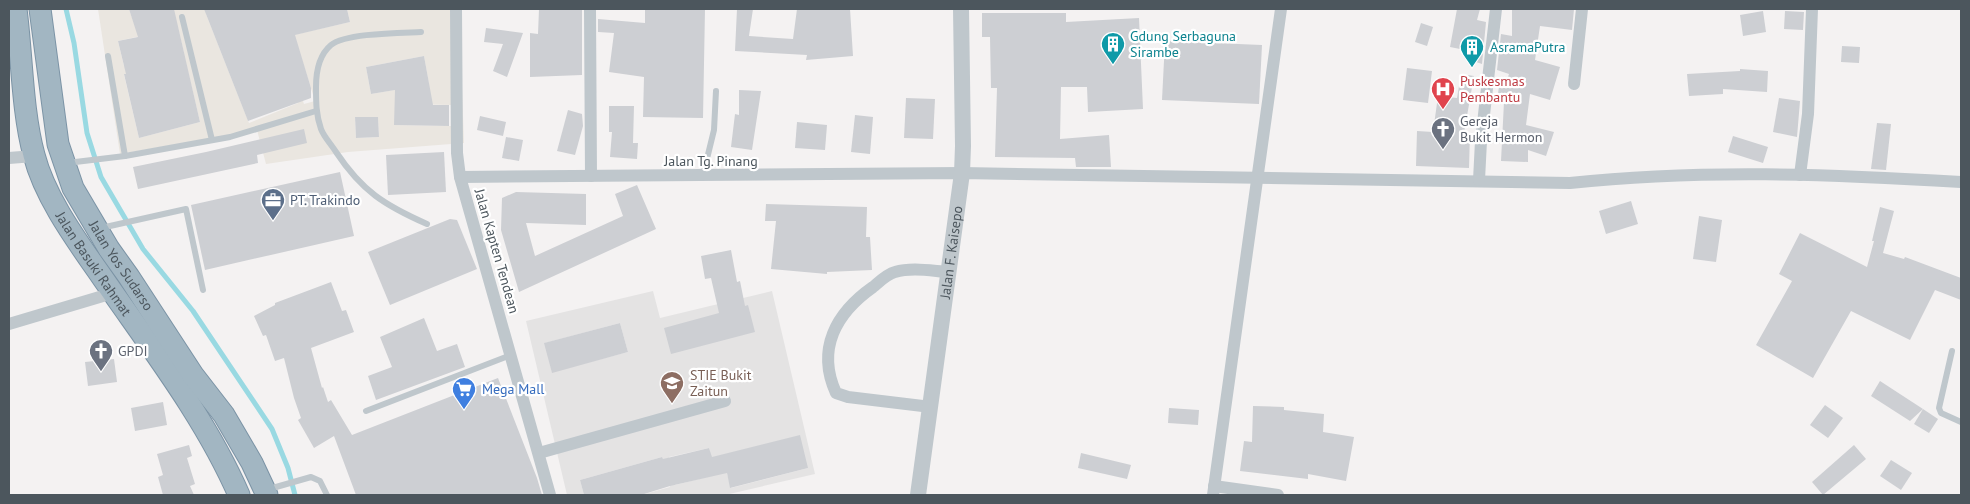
<svg xmlns="http://www.w3.org/2000/svg" width="1970" height="504" font-family="'PT Sans',sans-serif">
	<style>
		.commercial { fill: #eae6e0; fill-rule: evenodd }
		.education { fill: #e4e3e3; fill-rule: evenodd }
		.lines { fill: none; stroke-linecap: round; stroke-linejoin: round }
		.stream { stroke: #99d9e2; stroke-width: 5 }
		.building { fill: #cdcfd3 }
		.trunk-casing { stroke: #7b93a5; stroke-width: 23 }
		.service { stroke: #bfc7cc; stroke-width: 6 }
		.minor { stroke: #bfc7cc; stroke-width: 12 }
		.tertiary { stroke: #bfc7cc; stroke-width: 16 }
		.trunk { stroke: #a2b6c2; stroke-width: 21 }
		.labels { text-anchor: middle; stroke-width: 4.5; stroke-linejoin: round; paint-order: stroke }
		.culture-label { font-size: 14px; fill: #0d838f; stroke: #fff; text-anchor: start }
		.health-label { font-size: 14px; fill: #be3a42; stroke: #fff; text-anchor: start }
		.worship-label { font-size: 14px; fill: #5b616d; stroke: #fff; text-anchor: start }
		.street-label { font-size: 14px; fill: #4c565d; stroke: #fff }
		.service-label { font-size: 14px; fill: #4e5e75; stroke: #fff; text-anchor: start }
		.education-label { font-size: 14px; fill: #785e54; stroke: #fff; text-anchor: start }
		.shop-label { font-size: 14px; fill: #366cbe; stroke: #fff; text-anchor: start }
	</style>
	<rect width="100%" height="100%" fill="#f4f2f2"/>
	<path class="commercial" d="M98 9H129L134 23 178 9H219L206 14 249 123 298 103 261 9H282L289 36 350 22 347 9H459L464 143 348 152 266 164 257 130 120 154ZM178 28 184 53 124 66 118 41ZM299 50 315 101 304 104 288 53ZM424 56 429 84 371 94 366 67ZM185 59 200 122 139 138 124 75ZM395 104 452 105 451 126 395 125ZM378 117 379 137 356 138 355 118Z"/>
	<path class="education" d="M653 291 660 318 772 291 815 474 725 495H641L670 487 662 457 580 480 584 495H567L526 321ZM620 323 628 352 552 372 545 343ZM709 448 715 475 675 485 669 457ZM722 455 808 468 731 488Z"/>
	<g class="lines">
		<polyline class="stream" points="66,9 74,43 87,133 101,177 143,249 193,311 272,429 288,468 295,495"/>
	</g>
	<g class="building">
		<polygon points="129,9 174,9 200,122 139,138 124,74 126,74 118,41 138,37"/>
		<polygon points="204,9 347,9 350,22 295,35 311,88 311,98 248,121"/>
		<polygon points="539,9 582,9 582,75 530,77 530,33 538,34"/>
		<polygon points="645,9 705,9 703,118 643,117 644,77 609,72 614,33 598,32 598,19 645,23"/>
		<polygon points="737,9 753,9 749,36 793,39 797,9 850,9 853,56 806,60 807,55 735,51"/>
		<polygon points="1457,9 1480,9 1477,20 1486,22 1482,64 1464,58 1465,50 1450,47"/>
		<polygon points="1512,9 1574,9 1572,30 1540,26 1535,60 1560,67 1550,100 1530,94 1526,125 1554,132 1546,156 1528,150 1528,162 1501,161 1504,102 1497,101 1500,79 1507,80 1509,74 1497,70 1501,34 1512,36"/>
		<polygon points="1763,11 1766,32 1743,36 1740,15"/>
		<polygon points="1785,11 1804,12 1803,30 1784,29"/>
		<polygon points="982,13 1066,13 1066,22 1139,18 1143,109 1088,112 1087,87 1061,87 1060,139 1109,135 1111,167 1076,167 1075,158 995,157 997,88 991,88 990,37 982,37"/>
		<polygon points="1421,23 1433,27 1427,46 1415,42"/>
		<polygon points="486,28 523,33 507,77 493,71 503,44 484,42"/>
		<polygon points="1165,41 1262,45 1259,104 1162,100"/>
		<polygon points="1842,46 1860,47 1859,63 1841,62"/>
		<polygon points="424,56 433,105 449,105 449,126 394,125 395,90 371,94 366,67"/>
		<polygon points="1407,68 1432,71 1428,103 1403,100"/>
		<polygon points="1740,69 1768,71 1767,92 1723,89 1723,94 1689,96 1687,74 1740,71"/>
		<polygon points="1461,74 1474,76 1464,133 1470,133 1469,168 1416,166 1417,131 1433,132 1438,96 1457,98"/>
		<polygon points="739,90 761,91 752,150 731,147 735,114 739,115"/>
		<polygon points="906,98 935,99 933,139 904,138"/>
		<polygon points="1779,98 1800,101 1797,137 1773,132"/>
		<polygon points="609,106 634,106 633,143 638,143 637,159 610,157 612,132 609,132"/>
		<polygon points="568,110 582,114 583,126 575,155 557,151"/>
		<polygon points="855,115 873,117 870,154 851,152"/>
		<polygon points="480,116 506,122 503,136 477,130"/>
		<polygon points="355,117 378,117 379,137 356,138"/>
		<polygon points="797,122 827,125 825,150 795,148"/>
		<polygon points="1877,123 1891,124 1886,170 1871,169"/>
		<polygon points="304,129 307,143 257,155 258,163 138,189 133,167 206,152"/>
		<polygon points="1733,136 1768,147 1763,163 1728,152"/>
		<polygon points="506,137 523,140 519,161 502,158"/>
		<polygon points="444,152 446,192 388,195 386,155"/>
		<polygon points="340,172 354,236 205,270 191,205"/>
		<polygon points="637,185 656,229 519,292 501,230 502,198 516,192 586,194 586,225 526,223 535,256 623,216 615,194"/>
		<polygon points="1631,201 1638,224 1606,234 1599,211"/>
		<polygon points="766,204 867,207 866,237 870,237 872,270 827,272 827,274 771,269 776,221 765,221"/>
		<polygon points="1880,207 1894,211 1883,253 1904,259 1905,257 1961,278 1961,300 1935,290 1910,340 1851,311 1813,378 1756,345 1792,281 1779,274 1800,233 1867,267 1874,241 1872,241"/>
		<polygon points="1699,216 1722,220 1716,262 1693,259"/>
		<polygon points="450,219 457,220 477,269 390,305 368,252"/>
		<polygon points="731,250 737,282 740,281 745,306 748,305 755,332 671,354 664,328 719,313 711,278 705,279 701,256"/>
		<polygon points="331,282 342,311 346,310 354,332 311,348 322,388 323,387 328,402 331,400 352,435 498,378 537,478 542,495 356,495 334,436 314,448 298,420 301,418 294,398 284,358 275,361 266,335 263,336 254,316 275,305 275,303"/>
		<polygon points="424,318 437,351 457,344 465,367 376,400 368,376 392,367 380,337"/>
		<polygon points="620,323 628,352 552,373 544,343"/>
		<polygon points="114,359 117,382 88,386 85,362"/>
		<polygon points="1880,381 1923,409 1910,421 1871,396"/>
		<polygon points="163,402 167,425 135,431 131,408"/>
		<polygon points="1825,405 1843,418 1828,438 1810,425"/>
		<polygon points="1253,406 1284,407 1284,410 1324,414 1323,432 1354,437 1346,481 1308,474 1308,479 1240,471 1244,441 1252,442"/>
		<polygon points="1169,408 1199,410 1198,425 1168,423"/>
		<polygon points="1923,409 1938,419 1929,433 1914,424"/>
		<polygon points="800,435 808,468 730,488 727,473 670,486 641,495 584,495 580,480 662,457 663,459 709,448 712,457"/>
		<polygon points="189,445 192,456 187,458 195,484 190,486 194,495 163,495 158,477 163,475 157,454"/>
		<polygon points="1854,445 1866,459 1823,495 1812,482"/>
		<polygon points="1081,453 1131,465 1127,479 1078,468"/>
		<polygon points="1891,460 1912,473 1901,490 1880,476"/>
	</g>
	<g class="lines">
		<g class="trunk-casing">
			<g id="trunk">
				<path id="s2" d="M16 9C22 55 22 111 34 155 45 198 77 241 102 277 151 348 205 417 239 495"/>
				<path id="s3" d="M40 9 58 144 73 188 109 249 129 277 193 375 224 415 252 463 267 495"/>
			</g>
		</g>
		<g class="service">
			<polyline points="182,17 212,140"/>
			<path d="M421 32C400 33 346 33 331 45 319 55 316 73 316 87 316 102 316 115 321 129 324 137 331 144 336 152 362 191 384 205 427 224"/>
			<polyline points="108,56 125,156"/>
			<polyline points="67,163 125,156 230,137 316,111"/>
			<polyline points="703,175 714,130 716,91"/>
			<polyline points="101,228 186,209 203,290"/>
			<polyline points="1952,351 1939,408 1941,413 1961,422"/>
			<polyline points="366,411 511,355"/>
			<polyline points="269,489 311,477 320,481 327,495"/>
		</g>
		<g class="minor">
			<polyline points="456,9 457,153 460,177 550,495"/>
			<polyline points="590,9 591,176"/>
			<polyline points="1574,84 1582,9"/>
			<polyline points="9,158 34,156"/>
			<polyline points="1800,175 1808,114 1812,9"/>
			<path d="M460 177 962 173 1570 183C1700 169 1831 174 1961 182"/>
			<polyline points="1479,180 1481,141 1496,9"/>
			<polyline points="9,324 113,293"/>
			<path d="M931 407 848 397 836 393C816 349 836 313 873 287 879 282 887 274 895 272 912 267 932 271 949 272"/>
			<polyline points="539,453 725,401"/>
			<polyline points="1214,486 1278,495"/>
			<polyline points="1213,495 1281,9"/>
		</g>
		<path class="tertiary" id="s1" d="M918 495 962 173 963 146 961 9"/>
		<use href="#trunk" class="trunk"/>
	</g>
	<defs>
		<g id="building-pin" transform="scale(1.25)"><path d="M0 17L-7.5 6A9.5 9.5 0 1 1 7.5 6Z" fill="#0f9aa8" stroke="#fff"/><path d="M-4-6H4V6H1V3H-1V6H-4ZM-2.5-4.3h1.7v1.8h-1.7ZM.8-4.3h1.7v1.8H.8ZM-2.5-1h1.7V.8h-1.7ZM.8-1h1.7V.8H.8Z" fill="#fff"/></g>
		<g id="hospital-pin" transform="scale(1.25)"><path d="M0 17L-7.5 6A9.5 9.5 0 1 1 7.5 6Z" fill="#e0444e" stroke="#fff"/><path d="M-5-5h3v3.5h4V-5h3V5h-3V1.5h-4V5h-3Z" fill="#fff"/></g>
		<g id="church-pin" transform="scale(1.25)"><path d="M0 17L-7.5 6A9.5 9.5 0 1 1 7.5 6Z" fill="#6b7280" stroke="#fff"/><path d="M-1.2-6h2.4v3.5h3.3v2.4h-3.3V6h-2.4V-.1h-3.3v-2.4h3.3Z" fill="#fff"/></g>
		<g id="office-pin" transform="scale(1.25)"><path d="M0 17L-7.5 6A9.5 9.5 0 1 1 7.5 6Z" fill="#5c6f8a" stroke="#fff"/><path d="M-6-3h4V-5.5h4V-3h4V5H-6ZM-1-4.5V-3h2v-1.5ZM-6 0V1H6V0Z" fill="#fff"/></g>
		<g id="university-pin" transform="scale(1.25)"><path d="M0 17L-7.5 6A9.5 9.5 0 1 1 7.5 6Z" fill="#8d6e63" stroke="#fff"/><path d="M0-5L7-2L0 1L-7-2ZM-4 1L0 2.5L4 1V4Q0 6-4 4Z" fill="#fff"/></g>
		<g id="supermarket-pin" transform="scale(1.25)"><path d="M0 17L-7.5 6A9.5 9.5 0 1 1 7.5 6Z" fill="#3f7fe0" stroke="#fff"/><path d="M-6-5.5h2.5l.6 2H6L4.5 2H-2.5L-4.4-4H-6ZM-1.5 3.2a1.3 1.3 0 1 0 .1 0ZM3 3.2a1.3 1.3 0 1 0 .1 0Z" fill="#fff"/></g>
	</defs>
	<g fill-rule="evenodd">
		<use href="#building-pin" x="1113" y="44"/>
		<use href="#building-pin" x="1472" y="47"/>
		<use href="#hospital-pin" x="1443" y="89"/>
		<use href="#church-pin" x="1443" y="129"/>
		<use href="#office-pin" x="273" y="200"/>
		<use href="#church-pin" x="101" y="351"/>
		<use href="#university-pin" x="672" y="383"/>
		<use href="#supermarket-pin" x="464" y="389"/>
	</g>
	<g class="labels">
		<g class="culture-label">
			<text x="1130" y="41">Gdung Serbaguna<tspan x="1130" dy="16">Sirambe</tspan></text>
			<text x="1490" y="52">AsramaPutra</text>
		</g>
		<g class="health-label">
			<text x="1460" y="86">Puskesmas<tspan x="1460" dy="16">Pembantu</tspan></text>
		</g>
		<g class="worship-label">
			<text x="1460" y="126">Gereja<tspan x="1460" dy="16">Bukit Hermon</tspan></text>
			<text x="118" y="356">GPDI</text>
		</g>
		<g class="street-label">
			<text x="711" y="166">Jalan Tg. Pinang</text>
			<text transform="translate(497 251) rotate(74)" y="5">Jalan Kapten Tendean</text>
			<text dy="5" stroke="none"><textPath href="#s1" startOffset="245">Jalan F. Kaisepo</textPath></text>
			<text dy="5" stroke="none"><textPath href="#s2" startOffset="272">Jalan Basuki Rahmat</textPath></text>
			<text dy="5" stroke="none"><textPath href="#s3" startOffset="274">Jalan Yos Sudarso</textPath></text>
		</g>
		<g class="service-label">
			<text x="290" y="205">PT. Trakindo</text>
		</g>
		<g class="education-label">
			<text x="690" y="380">STIE Bukit<tspan x="690" dy="16">Zaitun</tspan></text>
		</g>
		<g class="shop-label">
			<text x="482" y="394">Mega Mall</text>
		</g>
	</g>
	<rect width="1970" height="504" fill="none" stroke="#4c565d" stroke-width="20"/>
</svg>
